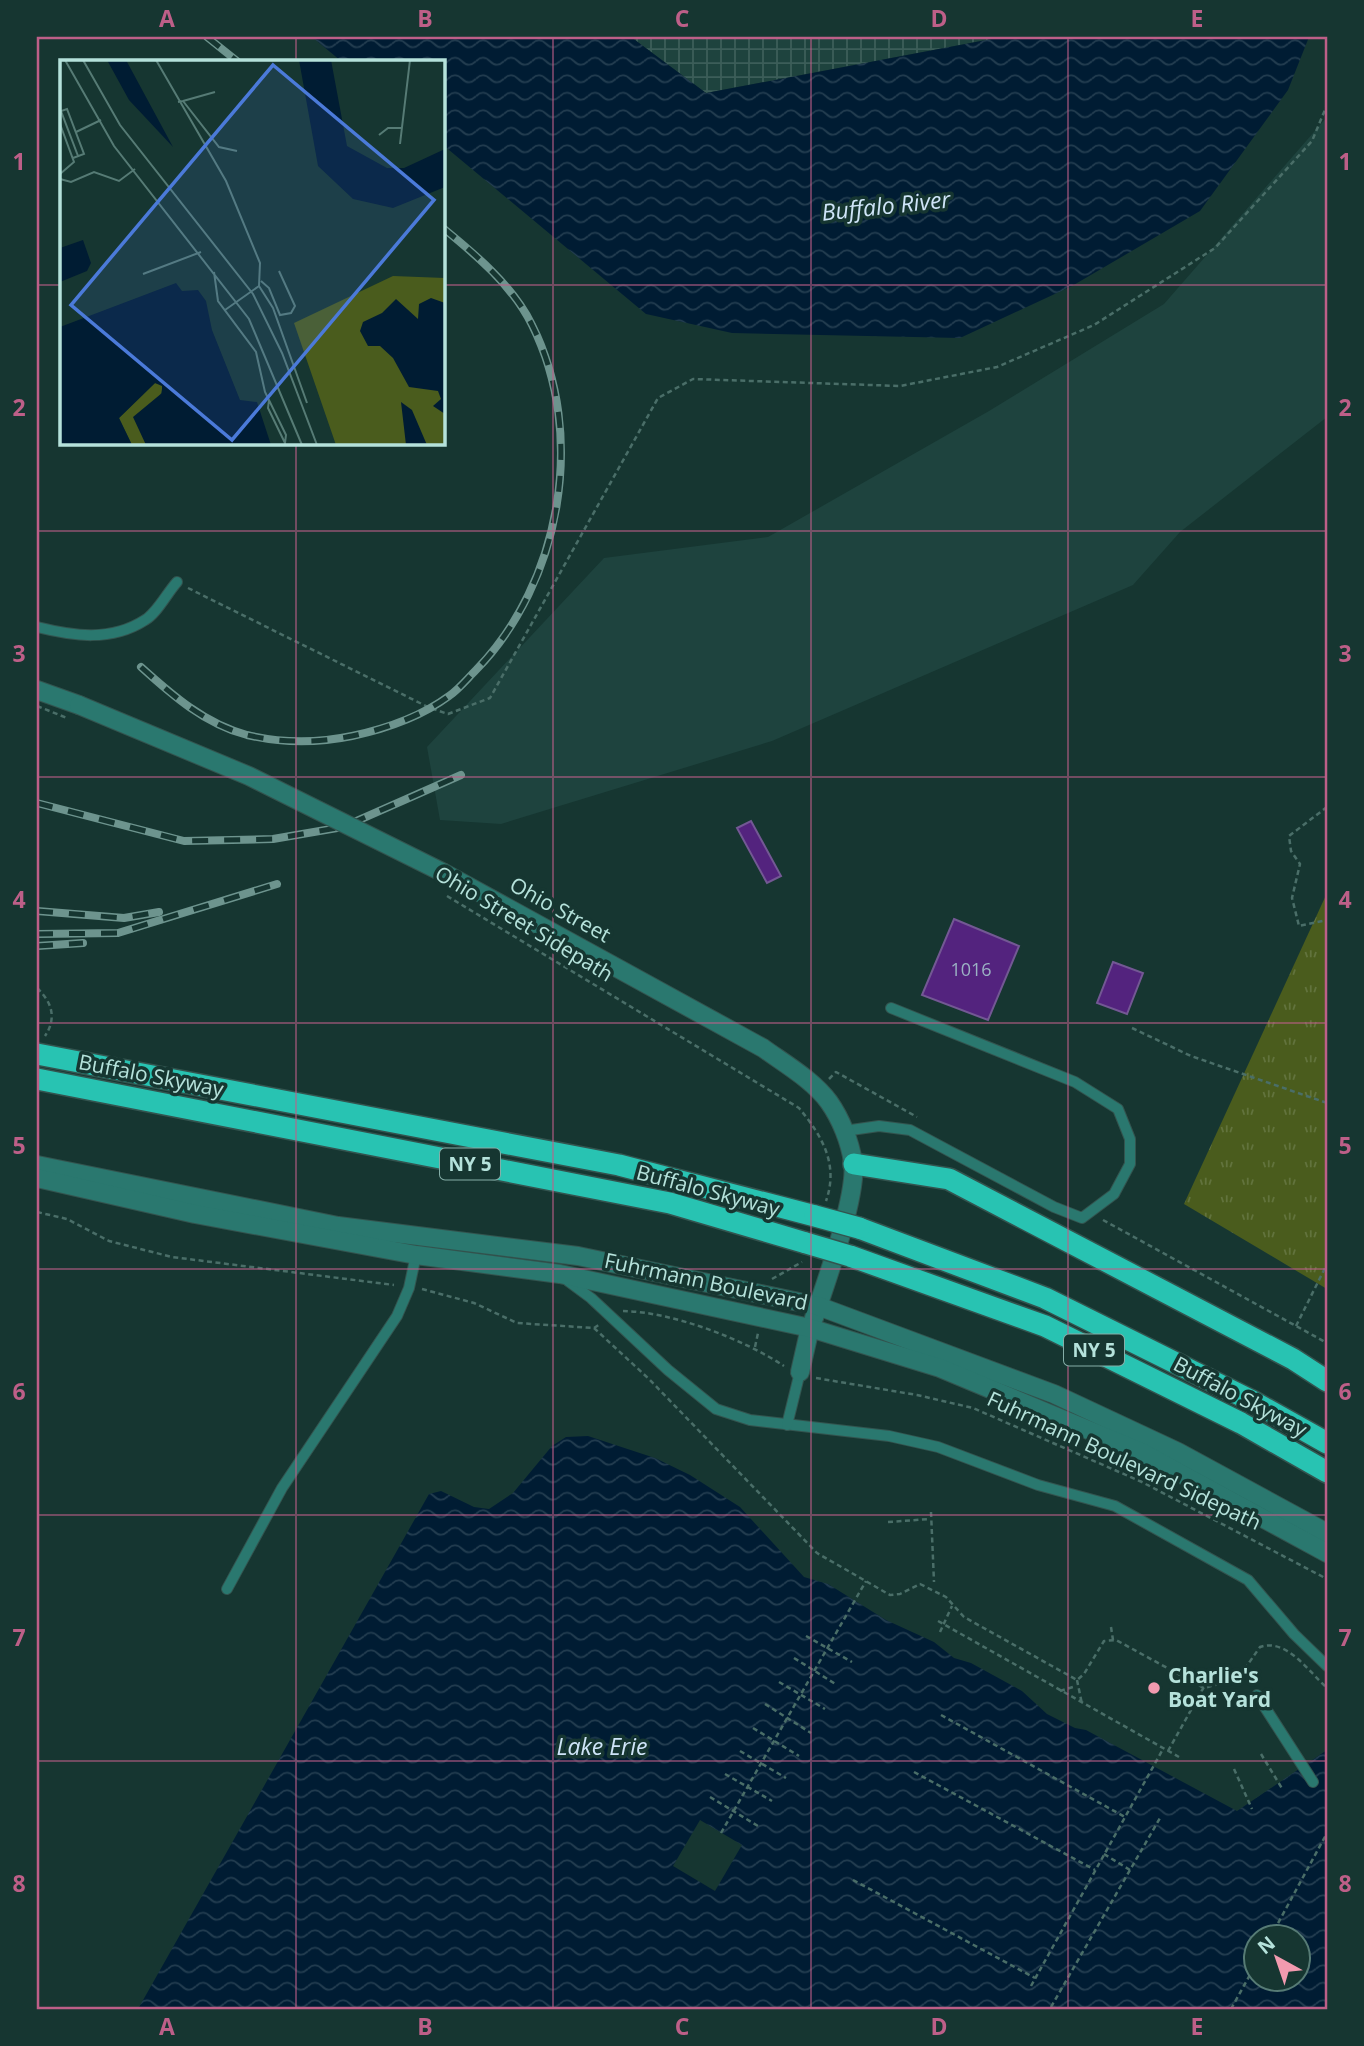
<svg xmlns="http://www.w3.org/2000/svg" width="1364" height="2046" font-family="'Open Sans',sans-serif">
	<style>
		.built { fill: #1e433e }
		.industrial { fill: url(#industrial-grid) }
		.park { fill: url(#park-tufts) }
		.water { fill: url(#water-waves); fill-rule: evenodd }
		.pier { fill: #163631 }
		.building { fill: #53237e; stroke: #735894; stroke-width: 2 }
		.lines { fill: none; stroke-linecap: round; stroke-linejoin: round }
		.service-casing { stroke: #33544f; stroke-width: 12 }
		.minor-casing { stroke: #33544f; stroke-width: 20 }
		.tertiary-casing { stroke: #33544f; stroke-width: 20 }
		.motorway-casing { stroke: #33544f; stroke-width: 24 }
		.path { stroke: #4a6e68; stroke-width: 2.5; stroke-dasharray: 5 3.5; stroke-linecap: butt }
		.service { stroke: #2a786f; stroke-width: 10 }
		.minor { stroke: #2a786f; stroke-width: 18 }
		.tertiary { stroke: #2a786f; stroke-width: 18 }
		.motorway { stroke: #28c3b2; stroke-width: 21 }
		.rail-casing { stroke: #6d948e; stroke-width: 8 }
		.rail { stroke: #163631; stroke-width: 5; stroke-dasharray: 16; stroke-linecap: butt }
		.tertiary-bridge-casing { stroke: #33544f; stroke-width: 20; stroke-linecap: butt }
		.motorway-bridge-casing { stroke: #33544f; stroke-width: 24; stroke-linecap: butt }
		.path-bridge { stroke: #4a6e68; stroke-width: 2.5; stroke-dasharray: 5 3.5; stroke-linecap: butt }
		.tertiary-bridge { stroke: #2a786f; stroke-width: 18 }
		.motorway-bridge { stroke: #28c3b2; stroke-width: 21 }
		.grid { fill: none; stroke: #bd5f88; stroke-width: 2; stroke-opacity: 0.55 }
		.poi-dot { fill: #f29aaf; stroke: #163631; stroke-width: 2.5 }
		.labels { text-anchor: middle; stroke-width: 7; stroke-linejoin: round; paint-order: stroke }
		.number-label { font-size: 18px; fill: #9cb2c4 }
		.shield { fill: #163631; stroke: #85aea8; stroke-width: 2 }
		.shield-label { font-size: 19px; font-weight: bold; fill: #b5e2db }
		.street-label { font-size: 21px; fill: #b5e2db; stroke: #163631 }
		.poi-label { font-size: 21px; font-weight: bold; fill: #b5e2db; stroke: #163631; text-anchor: start }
		.water-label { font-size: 23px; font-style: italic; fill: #cfe5f8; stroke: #163631 }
		.inset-road { fill: none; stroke: #567b75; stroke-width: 2 }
		.view { fill: #4b7ad9; fill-opacity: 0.15; stroke: #4b7ad9; stroke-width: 3.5 }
		.inset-edge { fill: none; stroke: #b5e2db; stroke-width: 3.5 }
		.neatline { fill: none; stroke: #bd5f88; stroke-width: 2.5 }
		.grid-label { font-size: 23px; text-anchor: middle; font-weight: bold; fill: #bd5f88 }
	</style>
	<defs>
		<pattern id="industrial-grid" width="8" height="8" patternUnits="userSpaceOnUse" patternTransform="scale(1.75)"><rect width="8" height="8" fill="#1e433e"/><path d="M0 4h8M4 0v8" fill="none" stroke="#3c5e59"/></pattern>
		<pattern id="park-tufts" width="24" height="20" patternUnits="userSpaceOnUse" patternTransform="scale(1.75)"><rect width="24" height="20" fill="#4a5c1d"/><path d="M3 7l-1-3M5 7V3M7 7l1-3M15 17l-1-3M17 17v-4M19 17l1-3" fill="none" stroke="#62733d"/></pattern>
		<pattern id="water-waves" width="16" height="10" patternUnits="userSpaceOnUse" patternTransform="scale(1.75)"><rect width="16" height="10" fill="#001c33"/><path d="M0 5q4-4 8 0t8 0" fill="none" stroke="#233d50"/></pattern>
	</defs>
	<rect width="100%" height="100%" fill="#163631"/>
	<polygon class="built" points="1327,117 1327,417 1180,532 1133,585 772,741 501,824 440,820 427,747 604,558 768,537 989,411 1164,304"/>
	<polygon class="industrial" points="631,37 1002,37 706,93"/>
	<polygon class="park" points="1327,893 1327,1289 1184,1204"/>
	<g class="water">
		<polygon points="312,37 631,37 706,93 1002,37 1309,37 1288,90 1200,211 1072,286 960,338 732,333 646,314 443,145 443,61 341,61"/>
		<path d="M588 1436 655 1458 690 1475 740 1507 804 1577 828 1584 886 1620 934 1642 954 1658 971 1663 1022 1691 1047 1714 1075 1728 1086 1730 1237 1811 1327 1750V2009H138L429 1494 441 1491 474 1507 489 1509 513 1493 552 1446 566 1437ZM1256 1938H1298V1980H1256Z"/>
	</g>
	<polygon class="pier" points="700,1820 742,1845 715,1891 673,1866"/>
	<g class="building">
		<polygon points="751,821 781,876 767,883 737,828"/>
		<polygon points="954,919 1019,946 988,1020 922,995"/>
		<polygon points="1113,962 1143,973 1127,1014 1097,1003"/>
	</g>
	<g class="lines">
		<g class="service-casing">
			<g id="service">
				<path d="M37 627C73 636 111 642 145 620 157 613 167 593 177 582"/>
				<polyline points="844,1131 879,1126 910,1130 1054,1207 1082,1218 1114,1194 1130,1164 1130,1139 1118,1109 1075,1082 891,1008"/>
				<polyline points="568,1281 591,1298 668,1370 716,1409 750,1420 889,1436 938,1447 1038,1485 1115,1506 1248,1580 1294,1634 1327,1666"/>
				<polyline points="787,1425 800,1372"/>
				<polyline points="227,1589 282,1488 397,1316 409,1288 416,1255"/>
				<polyline points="1257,1695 1313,1782"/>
			</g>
		</g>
		<g class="minor-casing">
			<polyline id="minor" points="800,1372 810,1328"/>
		</g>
		<g class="tertiary-casing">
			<g id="tertiary">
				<polyline points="37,690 79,705"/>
				<path d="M444 873 763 1048C785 1064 813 1080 829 1102 841 1119 850 1142 853 1162 858 1194 825 1285 814 1318"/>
				<polyline points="37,1165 338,1226 578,1256 818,1306 1054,1394 1178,1452 1327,1533"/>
				<polyline points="37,1178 195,1214 416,1255 560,1274 810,1328 940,1368 1141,1452 1327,1553"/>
			</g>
		</g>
		<g class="motorway-casing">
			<g id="motorway">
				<polyline points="37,1054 619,1165 815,1216"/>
				<polyline points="37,1079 670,1203 806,1243"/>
				<polyline points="854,1164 949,1179 1293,1359 1327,1381"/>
				<polyline points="859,1228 1045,1298 1252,1401 1327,1443"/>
				<polyline points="850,1256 1045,1326 1241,1423 1327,1472"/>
			</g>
		</g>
		<g class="path">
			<polyline points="188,588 430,708 448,714 490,698 658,398 693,379 900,386 997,367 1094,325 1215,248 1312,141 1327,105"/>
			<polyline points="1327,807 1289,836 1291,851 1300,864 1292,898 1299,926 1327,920"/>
			<path d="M447 896 799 1108C822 1136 839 1164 826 1201"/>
			<path d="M37 988C52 1002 57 1018 45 1036"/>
			<polyline points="1132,1028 1191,1056 1327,1103"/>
			<polyline points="829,1079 836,1072 917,1117"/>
			<polyline points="37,1212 67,1219 109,1241 172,1257 394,1285"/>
			<polyline points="1103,1220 1327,1343"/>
			<polyline points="772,1279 802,1262"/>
			<polyline points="422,1289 474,1303 517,1323 594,1328 600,1324"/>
			<path d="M623 1311C673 1312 743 1339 784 1366"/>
			<polyline points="1296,1326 1327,1264"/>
			<path d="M594 1328 649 1379 817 1553 890 1595 900 1594 920 1584 946 1597 964 1617 1077 1680 1084 1674 1104 1641 1116 1640 1204 1688C1242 1678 1238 1678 1260 1647 1287 1638 1308 1671 1327 1688"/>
			<polyline points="755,1347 758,1333"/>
			<polyline points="816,1378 917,1395 973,1408 1142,1482 1327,1579"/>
			<polyline points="931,1512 934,1582"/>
			<polyline points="888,1522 930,1519"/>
			<polyline points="938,1621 1179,1757"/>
			<polyline points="1111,1627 1113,1640"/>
			<polyline points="940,1632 952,1606"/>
			<polyline points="806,1636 852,1662"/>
			<polyline points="794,1658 837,1685"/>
			<polyline points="1077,1680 1082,1704"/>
			<polyline points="779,1682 825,1709"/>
			<polyline points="1060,1691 1076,1686"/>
			<polyline points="1198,1698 1210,1705"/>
			<polyline points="765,1704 811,1733"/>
			<polyline points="941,1715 1125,1817"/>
			<polyline points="753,1728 799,1756"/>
			<polyline points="740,1751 786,1778"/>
			<polyline points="1168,1751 1209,1678"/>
			<polyline points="1261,1754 1283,1790"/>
			<polyline points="1234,1769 1252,1809"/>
			<polyline points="914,1772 1095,1870"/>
			<polyline points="725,1774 772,1801"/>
			<polyline points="710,1797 758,1826"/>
			<polyline points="721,1833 866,1581"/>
			<polyline points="1104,1854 1130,1870"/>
			<polyline points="853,1880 1035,1978"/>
			<polyline points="1270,1938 1327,1833"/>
			<polyline points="1031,1986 1163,1749"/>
			<polyline points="1051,2007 1160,1818"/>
			<polyline points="1231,2009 1256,1964"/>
		</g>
		<use href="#service" class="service"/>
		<use href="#minor" class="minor"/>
		<use href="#tertiary" class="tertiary"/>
		<use href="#motorway" class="motorway"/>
		<g class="rail-casing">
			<g id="rail">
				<polyline points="207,37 237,61"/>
				<path d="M141 667C172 695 205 724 247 735 281 743 318 743 352 736 385 729 422 716 449 696 459 689 467 679 476 670 561 583 587 435 532 325 513 286 476 255 443 228"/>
				<polyline points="37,803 184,841 273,839 343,827 461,775"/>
				<polyline points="37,911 124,918 159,912"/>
				<polyline points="37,934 118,933 277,884"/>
				<polyline points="37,946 83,943"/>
			</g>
		</g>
		<use href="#rail" class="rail"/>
		<g class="tertiary-bridge-casing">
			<polyline id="tertiary-bridge" points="79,705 249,776 444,873"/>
		</g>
		<g class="motorway-bridge-casing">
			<g id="motorway-bridge">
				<polyline points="815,1216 859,1228"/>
				<polyline points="806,1243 850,1256"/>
			</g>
		</g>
		<polyline class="path-bridge" points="37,706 67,718"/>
		<use href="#tertiary-bridge" class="tertiary-bridge"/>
		<use href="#motorway-bridge" class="motorway-bridge"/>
	</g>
	<path class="grid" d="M296 37V61M553 37V2009M811 37V2009M1068 37V2009M37 285H61M443 285H1327M296 443V2009M37 531H1327M37 777H1327M37 1023H1327M37 1269H1327M37 1515H1327M37 1761H1327"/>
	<circle class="poi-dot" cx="1154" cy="1688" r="7"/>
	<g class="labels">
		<g class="number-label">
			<text x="971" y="976">1016</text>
		</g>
		<g class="shield">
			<rect x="440" y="1148.5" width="60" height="31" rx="5"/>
			<rect x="1064" y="1334.5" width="60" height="31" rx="5"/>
		</g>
		<g class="shield-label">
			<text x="470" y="1171">NY 5</text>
			<text x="1094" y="1357">NY 5</text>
		</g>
		<g class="street-label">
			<text transform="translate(560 910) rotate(29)" y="7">Ohio Street</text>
			<text transform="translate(524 924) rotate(31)" y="7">Ohio Street Sidepath</text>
			<text transform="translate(151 1076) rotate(11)" y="7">Buffalo Skyway</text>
			<text transform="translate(708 1191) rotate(15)" y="7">Buffalo Skyway</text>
			<text transform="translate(706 1282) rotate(12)" y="7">Fuhrmann Boulevard</text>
			<text transform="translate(1240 1397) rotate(28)" y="7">Buffalo Skyway</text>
			<text transform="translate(1124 1461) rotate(25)" y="7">Fuhrmann Boulevard Sidepath</text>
		</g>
		<g class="poi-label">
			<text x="1168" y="1683">Charlie's<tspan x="1168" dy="24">Boat Yard</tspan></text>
		</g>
		<g class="water-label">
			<text transform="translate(886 206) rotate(-6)" y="8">Buffalo River</text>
			<text x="602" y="1755">Lake Erie</text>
		</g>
	</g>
	<g transform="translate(60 60)">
		<rect width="385" height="385" fill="#163631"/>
		<path d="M333 216 385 218V385H276L234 263ZM95 323 103 325 88 385H72L59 358Z" fill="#4a5c1d"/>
		<path d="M47 0H66L113 87 69 40ZM239 0H271L287 86 327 108H344L385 89V127L333 148 293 139 258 106ZM23 180 31 203 27 211 0 222V188ZM116 223 122 231 138 230 146 241 152 270 180 340 197 342 211 385H86L73 357 102 333V326L95 323 59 358 72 385H0V267ZM371 238 385 243V354L373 346 381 339 378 331 349 327 333 298 320 286H308L300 271 303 262 322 253 336 239 358 259 359 244ZM341 342 352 350 367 385H346Z" fill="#001c33"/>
		<path class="inset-road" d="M5 0 54 86 189 259 242 385M23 0 60 65 193 234 222 293 257 385M96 0 166 121 200 203 199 226 165 250M123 41 155 32M118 42 123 41 159 87 177 91M0 64 14 102 0 114M16 72 41 60M319 75 328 68H342M340 84 350 0M13 98 24 94 7 49 1 51 18 96M0 119 11 122 34 112 59 121 75 109M154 212 158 241 196 292 205 332 226 375 225 383 208 348 209 340M83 214 141 192M201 221 209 228 220 255 231 253 235 246 219 211M199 226 213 248 247 343"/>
		<path class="view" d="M213 5 374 140 172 380 11 245Z"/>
		<rect width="385" height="385" class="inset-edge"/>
	</g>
	<rect width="1364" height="2046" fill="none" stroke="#163631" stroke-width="77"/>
	<g transform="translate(1277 1958) rotate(320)"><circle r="33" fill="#163631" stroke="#567b75" stroke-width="2"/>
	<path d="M0-5L12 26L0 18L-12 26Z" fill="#f29aaf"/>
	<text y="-10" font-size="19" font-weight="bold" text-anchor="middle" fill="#b5e2db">N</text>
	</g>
	<rect x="38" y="38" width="1288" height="1970" class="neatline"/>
	<g class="grid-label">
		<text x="167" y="27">A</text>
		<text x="425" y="27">B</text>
		<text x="682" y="27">C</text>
		<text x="939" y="27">D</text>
		<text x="1197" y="27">E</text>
		<text x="19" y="170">1</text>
		<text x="1345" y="170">1</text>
		<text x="19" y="416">2</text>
		<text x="1345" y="416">2</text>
		<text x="19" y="662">3</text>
		<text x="1345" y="662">3</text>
		<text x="19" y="908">4</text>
		<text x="1345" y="908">4</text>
		<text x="19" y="1154">5</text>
		<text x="1345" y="1154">5</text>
		<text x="19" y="1400">6</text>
		<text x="1345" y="1400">6</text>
		<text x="19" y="1646">7</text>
		<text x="1345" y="1646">7</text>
		<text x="19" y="1892">8</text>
		<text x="1345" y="1892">8</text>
		<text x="167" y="2035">A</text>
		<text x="425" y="2035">B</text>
		<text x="682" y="2035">C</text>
		<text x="939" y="2035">D</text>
		<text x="1197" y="2035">E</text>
	</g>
</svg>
